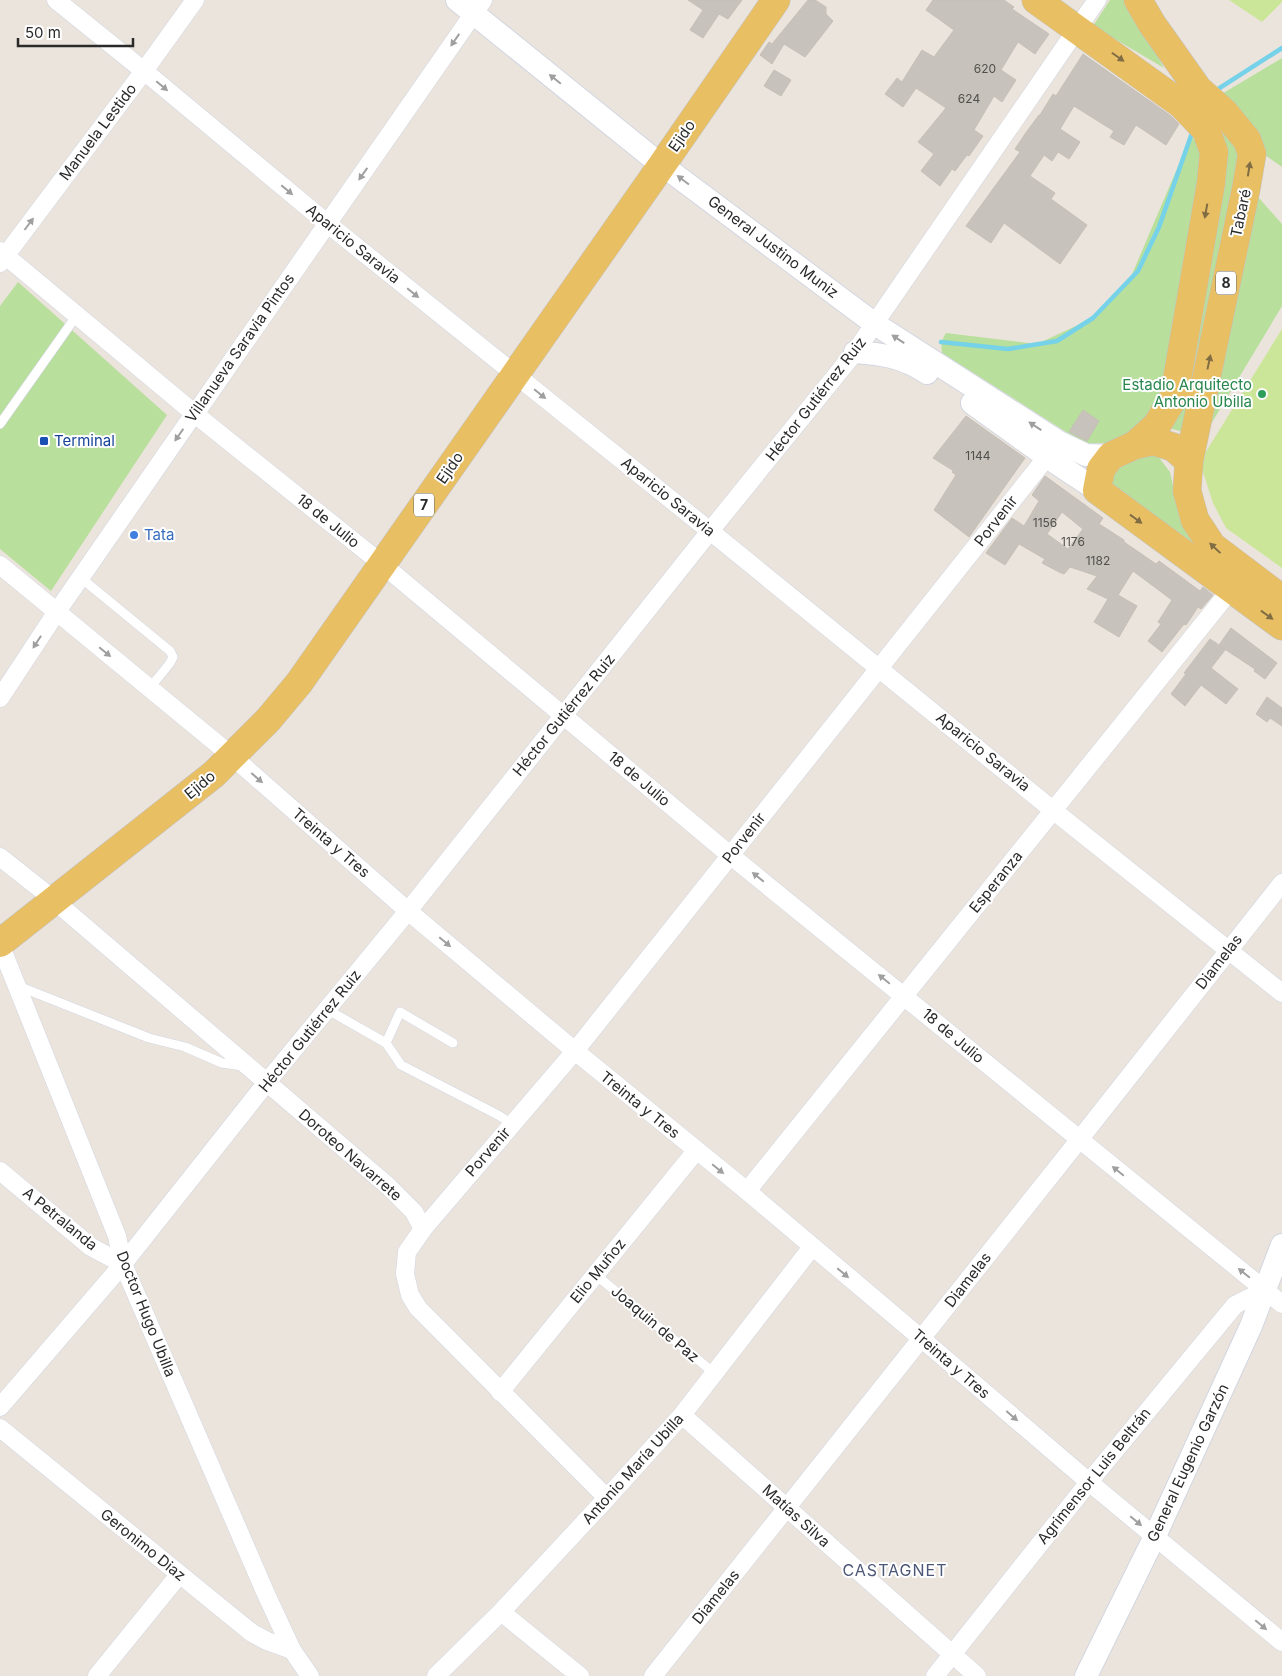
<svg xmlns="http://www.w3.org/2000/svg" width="1282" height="1676" font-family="Inter,sans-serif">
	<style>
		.green { fill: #b8df9c }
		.pitch { fill: #cbe698 }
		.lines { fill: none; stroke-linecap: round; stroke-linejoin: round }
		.stream { stroke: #75d2e8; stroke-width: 4.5 }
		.building { fill: #c7c2bb; stroke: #c6bfb6; fill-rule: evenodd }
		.service-casing { stroke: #d2d6e2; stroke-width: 10 }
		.minor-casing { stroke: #d2d6e2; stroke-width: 19 }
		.tertiary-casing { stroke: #d2d6e2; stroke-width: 24 }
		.primary-casing { stroke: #c3c3c3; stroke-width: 29 }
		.service { stroke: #fff; stroke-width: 9 }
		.minor { stroke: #fff; stroke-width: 18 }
		.tertiary { stroke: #fff; stroke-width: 22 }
		.primary { stroke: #e9bf64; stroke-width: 28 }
		.oneway { fill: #9f9f9f }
		.oneway2 { fill: #806d44 }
		.leisure-dot { fill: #2e9e5b; stroke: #fff; stroke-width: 2 }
		.transit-dot { fill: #1a4fb4; stroke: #fff; stroke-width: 2 }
		.shop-dot { fill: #3f7fe0; stroke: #fff; stroke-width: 2 }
		.labels { text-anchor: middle; stroke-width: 4; stroke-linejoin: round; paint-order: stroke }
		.number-label { font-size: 12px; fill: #51504e }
		.shield { fill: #fff; stroke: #6a6a6a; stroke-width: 1 }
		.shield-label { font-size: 14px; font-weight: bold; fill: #2a2a2a }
		.street-label { font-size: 15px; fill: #2a2a2a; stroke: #fff }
		.leisure-label { font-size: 15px; fill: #27864d; stroke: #fff; text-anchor: end }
		.transit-label { font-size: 15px; fill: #164399; stroke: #fff; text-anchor: start }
		.shop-label { font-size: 15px; fill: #366cbe; stroke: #fff; text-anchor: start }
		.neighbourhood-label { font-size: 16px; letter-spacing: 1px; fill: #4d5878; stroke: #fff }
	</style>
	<rect width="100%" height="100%" fill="#ebe4dc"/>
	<g class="green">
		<polygon points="1110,0 1127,0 1164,68 1093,26"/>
		<polygon points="1282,58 1282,167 1265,155 1220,95"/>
		<polygon points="1220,119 1245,152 1187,433 1169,428 1227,153"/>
		<polygon points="1191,136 1207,153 1168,385 1153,413 1120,442 1085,444 942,353 941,342 946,333 1037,344 1093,318 1130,279"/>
		<polygon points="1258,197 1282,224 1282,306 1202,439"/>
		<polygon points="18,282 167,415 51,591 0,549 0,306"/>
		<polygon points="1157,455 1170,472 1180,519 1213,565 1108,486 1116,466 1136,458"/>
	</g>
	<g class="pitch">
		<polygon points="1229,0 1282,0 1282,2 1262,22"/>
		<polygon points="1282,329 1282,568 1226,528 1213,503 1203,472 1202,458"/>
	</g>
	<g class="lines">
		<g class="stream">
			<polyline points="1215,91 1282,48"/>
			<polyline points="941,342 1008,349 1057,341 1093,318 1138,271 1159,227 1193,130"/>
		</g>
	</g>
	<g class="building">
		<polygon points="688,0 742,0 728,19 719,14 703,38 690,30 703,10"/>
		<polygon points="808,0 815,0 826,7 826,14 833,21 805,57 784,44 772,64 760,55 769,42 772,44"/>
		<polygon points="933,0 1004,0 1014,7 1012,9 1049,34 1035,54 1018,42 1001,70 1016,80 1002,102 994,96 974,130 983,136 969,156 967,155 955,171 952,169 940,186 921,171 934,154 918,142 946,108 916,88 903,107 885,94 897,78 902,82 922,50 934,57 954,30 926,10"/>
		<polygon points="1083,54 1171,116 1179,124 1166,145 1136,125 1124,145 1110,137 1114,131 1074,106 1060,129 1080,142 1069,159 1058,152 1052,161 1044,155 1030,176 1055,193 1051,199 1087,225 1060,264 1004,223 991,243 966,226 1020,152 1015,149 1025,134 1039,115 1040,115 1053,94 1056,96"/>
		<polygon points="774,70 791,80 781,96 764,86"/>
		<polygon points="1083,410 1099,421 1087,441 1069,432"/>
		<polygon points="966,416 1025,458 969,537 934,510 956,475 952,472 954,471 933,458"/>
		<path d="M1045 476 1103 518 1099 524 1124 540V542L1156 564 1159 561 1200 591 1203 587 1213 595 1201 609 1198 607 1186 625 1184 624 1162 652 1148 641 1161 624 1158 622 1172 600 1133 571 1118 595 1137 606 1119 637 1094 622 1108 599 1087 589 1097 576 1070 567 1064 574 1059 572 1042 563 1045 559 1019 544 1005 565 986 553 1012 518 1024 526 1039 501 1032 495ZM1062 512 1083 529 1068 549 1047 534Z"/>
		<polygon points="1231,628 1277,663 1265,679 1254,671 1255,669 1220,646 1225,650 1211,668 1238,689 1226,704 1201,685 1185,706 1171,694 1186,674 1184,673 1210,639 1219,645"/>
		<polygon points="1267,697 1282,708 1282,726 1270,718 1267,722 1256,714"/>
	</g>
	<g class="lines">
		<g class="service-casing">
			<g id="service">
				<polyline points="0,424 77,315"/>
				<polyline points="81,578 170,651 173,657 170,663 149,689"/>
				<polyline points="18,986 149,1038 185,1047 222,1063 243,1066"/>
				<polyline points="328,1010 386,1043 401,1065 498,1115 512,1124"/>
				<polyline points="386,1043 400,1012 453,1043"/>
				<polyline points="596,1275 714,1373"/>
			</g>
		</g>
		<g class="minor-casing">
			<g id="minor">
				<polyline points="56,0 144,71 328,224 710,531 1054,811 1282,993"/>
				<polyline points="0,251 195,414 382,564 730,855 1282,1304"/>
				<polyline points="0,263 144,71 195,0"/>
				<polyline points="0,565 232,756 408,911 575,1051 747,1191 922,1339 1089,1482 1282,1642"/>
				<polyline points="0,698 56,613 189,421 195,414 483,0"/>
				<polyline points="0,857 43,891 388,1186 414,1212 423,1229 407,1252 405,1274 410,1295 418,1308 607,1498"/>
				<polyline points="0,944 117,1236 123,1264 266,1594 292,1650 310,1676"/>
				<polyline points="0,1171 91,1247 123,1264"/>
				<polyline points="747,1191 1237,582"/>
				<polyline points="423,1229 575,1051 1054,448"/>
				<polyline points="500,1392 696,1151"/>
				<polyline points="0,1407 123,1264 267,1082 408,911 710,531 855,352 1097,0"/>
				<polyline points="682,1415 977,1676"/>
				<polyline points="0,1428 252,1633 267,1641 292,1650"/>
				<polyline points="501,1612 580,1676"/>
				<polyline points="97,1676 179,1575"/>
				<polyline points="436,1676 501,1612 607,1498 682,1415 812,1247"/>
				<polyline points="653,1676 1079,1140 1282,883"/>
				<polyline points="935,1676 1089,1482 1235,1305 1265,1290"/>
			</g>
		</g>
		<g class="tertiary-casing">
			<g id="tertiary">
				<polyline points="457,0 650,156 875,324 1059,442 1086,455 1111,456"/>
				<path d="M855 352C883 354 903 357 927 373"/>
				<polyline points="972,403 1047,457 1097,490"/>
				<polyline points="1086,1676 1155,1536 1251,1326 1282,1245"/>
			</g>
		</g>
		<g class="primary-casing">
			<g id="primary">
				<polyline points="1036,0 1181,104 1206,130 1214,152 1211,183 1174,397 1157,425 1135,445"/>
				<polyline points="1138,0 1152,24 1198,89 1224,112 1247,140 1252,154 1246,189 1189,461 1187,491 1195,520 1212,546 1282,599"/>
				<polyline points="1189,461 1173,447 1153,441 1135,445 1111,456 1101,469 1097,490 1282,626"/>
				<polyline points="0,943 214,774 268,720 299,683 662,165 776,0"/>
			</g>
		</g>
		<use href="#service" class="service"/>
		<use href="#minor" class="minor"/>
		<use href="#tertiary" class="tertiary"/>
		<use href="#primary" class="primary"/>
	</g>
	<defs><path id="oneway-solid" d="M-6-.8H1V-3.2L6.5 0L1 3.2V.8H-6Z" transform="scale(1.25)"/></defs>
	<g class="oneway">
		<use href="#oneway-solid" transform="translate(455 40) rotate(125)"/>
		<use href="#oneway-solid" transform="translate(555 79) rotate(-141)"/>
		<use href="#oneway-solid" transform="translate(162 86) rotate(40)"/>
		<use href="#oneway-solid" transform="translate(363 174) rotate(125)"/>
		<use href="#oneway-solid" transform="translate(683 180) rotate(-143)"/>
		<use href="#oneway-solid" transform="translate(287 190) rotate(40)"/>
		<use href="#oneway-solid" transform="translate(29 224) rotate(-53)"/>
		<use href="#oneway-solid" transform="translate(413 293) rotate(39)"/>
		<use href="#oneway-solid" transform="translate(898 339) rotate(-147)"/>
		<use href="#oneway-solid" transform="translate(540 394) rotate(39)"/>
		<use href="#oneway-solid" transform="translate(1035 426) rotate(-147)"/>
		<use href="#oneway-solid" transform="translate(179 435) rotate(125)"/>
		<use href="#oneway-solid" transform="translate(37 642) rotate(123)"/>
		<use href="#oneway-solid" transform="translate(105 652) rotate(39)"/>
		<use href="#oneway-solid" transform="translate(257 778) rotate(41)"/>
		<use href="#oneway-solid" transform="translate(758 877) rotate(-141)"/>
		<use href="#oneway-solid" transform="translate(445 942) rotate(40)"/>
		<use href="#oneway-solid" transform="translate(884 979) rotate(-141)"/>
		<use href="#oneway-solid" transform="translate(718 1169) rotate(39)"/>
		<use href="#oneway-solid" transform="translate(1118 1171) rotate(-141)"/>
		<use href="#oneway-solid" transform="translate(843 1273) rotate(40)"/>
		<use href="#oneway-solid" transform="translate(1244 1273) rotate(-141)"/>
		<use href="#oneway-solid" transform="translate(1012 1416) rotate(41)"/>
		<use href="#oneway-solid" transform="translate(1136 1521) rotate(40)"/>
		<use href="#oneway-solid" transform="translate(1261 1625) rotate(40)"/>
	</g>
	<g class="oneway2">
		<use href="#oneway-solid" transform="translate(1118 57) rotate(35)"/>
		<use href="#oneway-solid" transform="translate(1249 169) rotate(-81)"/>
		<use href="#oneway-solid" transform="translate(1206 211) rotate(100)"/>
		<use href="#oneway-solid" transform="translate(1209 362) rotate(-78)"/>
		<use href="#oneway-solid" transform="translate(1136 519) rotate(36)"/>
		<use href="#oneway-solid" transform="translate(1215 548) rotate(-137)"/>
		<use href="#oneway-solid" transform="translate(1267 615) rotate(36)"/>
	</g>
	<circle class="leisure-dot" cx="1262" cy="394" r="5"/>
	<rect class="transit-dot" x="39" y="436" width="10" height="10" rx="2.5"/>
	<circle class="shop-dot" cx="134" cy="535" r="5"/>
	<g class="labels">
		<g class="number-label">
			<text x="985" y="73">620</text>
			<text x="969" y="103">624</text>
			<text x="978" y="460">1144</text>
			<text x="1045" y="527">1156</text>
			<text x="1073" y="546">1176</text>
			<text x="1098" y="565">1182</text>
		</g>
		<g class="shield">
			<rect x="1216" y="271.5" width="20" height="23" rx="4"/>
			<rect x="414" y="493.5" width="20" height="23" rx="4"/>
		</g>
		<g class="shield-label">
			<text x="1226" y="288">8</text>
			<text x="424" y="510">7</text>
		</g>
		<g class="street-label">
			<text transform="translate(98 132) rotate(-53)" y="5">Manuela Lestido</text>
			<text transform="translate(682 136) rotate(-55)" y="5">Ejido</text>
			<text transform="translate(1241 213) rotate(-78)" y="5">Tabaré</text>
			<text transform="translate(353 244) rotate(39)" y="5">Aparicio Saravia</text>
			<text transform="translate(773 247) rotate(37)" y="5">General Justino Muniz</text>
			<text transform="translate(240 348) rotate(-55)" y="5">Villanueva Saravia Pintos</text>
			<text transform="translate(816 399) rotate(-52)" y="5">Héctor Gutiérrez Ruiz</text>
			<text transform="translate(450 468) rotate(-55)" y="5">Ejido</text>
			<text transform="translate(668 497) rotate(39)" y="5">Aparicio Saravia</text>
			<text transform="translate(328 521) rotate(39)" y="5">18 de Julio</text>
			<text transform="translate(996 521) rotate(-52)" y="5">Porvenir</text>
			<text transform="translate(564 715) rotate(-51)" y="5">Héctor Gutiérrez Ruiz</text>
			<text transform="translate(983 752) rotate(39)" y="5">Aparicio Saravia</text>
			<text transform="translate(639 779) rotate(40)" y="5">18 de Julio</text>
			<text transform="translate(200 785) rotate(-40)" y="5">Ejido</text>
			<text transform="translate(744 838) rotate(-52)" y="5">Porvenir</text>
			<text transform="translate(331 843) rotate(41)" y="5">Treinta y Tres</text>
			<text transform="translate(996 882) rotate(-51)" y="5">Esperanza</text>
			<text transform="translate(1219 962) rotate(-52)" y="5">Diamelas</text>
			<text transform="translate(310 1031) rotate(-51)" y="5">Héctor Gutiérrez Ruiz</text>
			<text transform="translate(953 1036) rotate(40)" y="5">18 de Julio</text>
			<text transform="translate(640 1105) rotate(39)" y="5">Treinta y Tres</text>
			<text transform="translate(488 1152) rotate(-49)" y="5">Porvenir</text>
			<text transform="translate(350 1155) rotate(41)" y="5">Doroteo Navarrete</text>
			<text transform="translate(60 1219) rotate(39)" y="5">A Petralanda</text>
			<text transform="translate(598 1271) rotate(-51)" y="5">Elio Muñoz</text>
			<text transform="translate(968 1280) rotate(-52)" y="5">Diamelas</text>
			<text transform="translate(146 1314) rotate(68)" y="5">Doctor Hugo Ubilla</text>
			<text transform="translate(655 1324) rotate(40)" y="5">Joaquin de Paz</text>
			<text transform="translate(951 1364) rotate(41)" y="5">Treinta y Tres</text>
			<text transform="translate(1188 1463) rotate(-65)" y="5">General Eugenio Garzón</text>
			<text transform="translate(633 1469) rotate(-48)" y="5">Antonio María Ubilla</text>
			<text transform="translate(1094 1476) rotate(-51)" y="5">Agrimensor Luis Beltrán</text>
			<text transform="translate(796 1516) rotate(42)" y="5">Matías Silva</text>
			<text transform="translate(143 1545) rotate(39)" y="5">Geronimo Diaz</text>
			<text transform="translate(716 1597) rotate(-51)" y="5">Diamelas</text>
		</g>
		<g class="leisure-label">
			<text x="1252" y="390">Estadio Arquitecto<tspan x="1252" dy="17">Antonio Ubilla</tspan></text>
		</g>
		<g class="transit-label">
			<text x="54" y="446">Terminal</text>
		</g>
		<g class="shop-label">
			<text x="144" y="540">Tata</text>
		</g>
		<g class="neighbourhood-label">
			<text x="895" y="1576">CASTAGNET</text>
		</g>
	</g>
	<path d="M18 38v8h115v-8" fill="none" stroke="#2a2a2a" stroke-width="2.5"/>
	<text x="25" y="38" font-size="15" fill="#2a2a2a" stroke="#ffffff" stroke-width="4" paint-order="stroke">50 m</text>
</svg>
